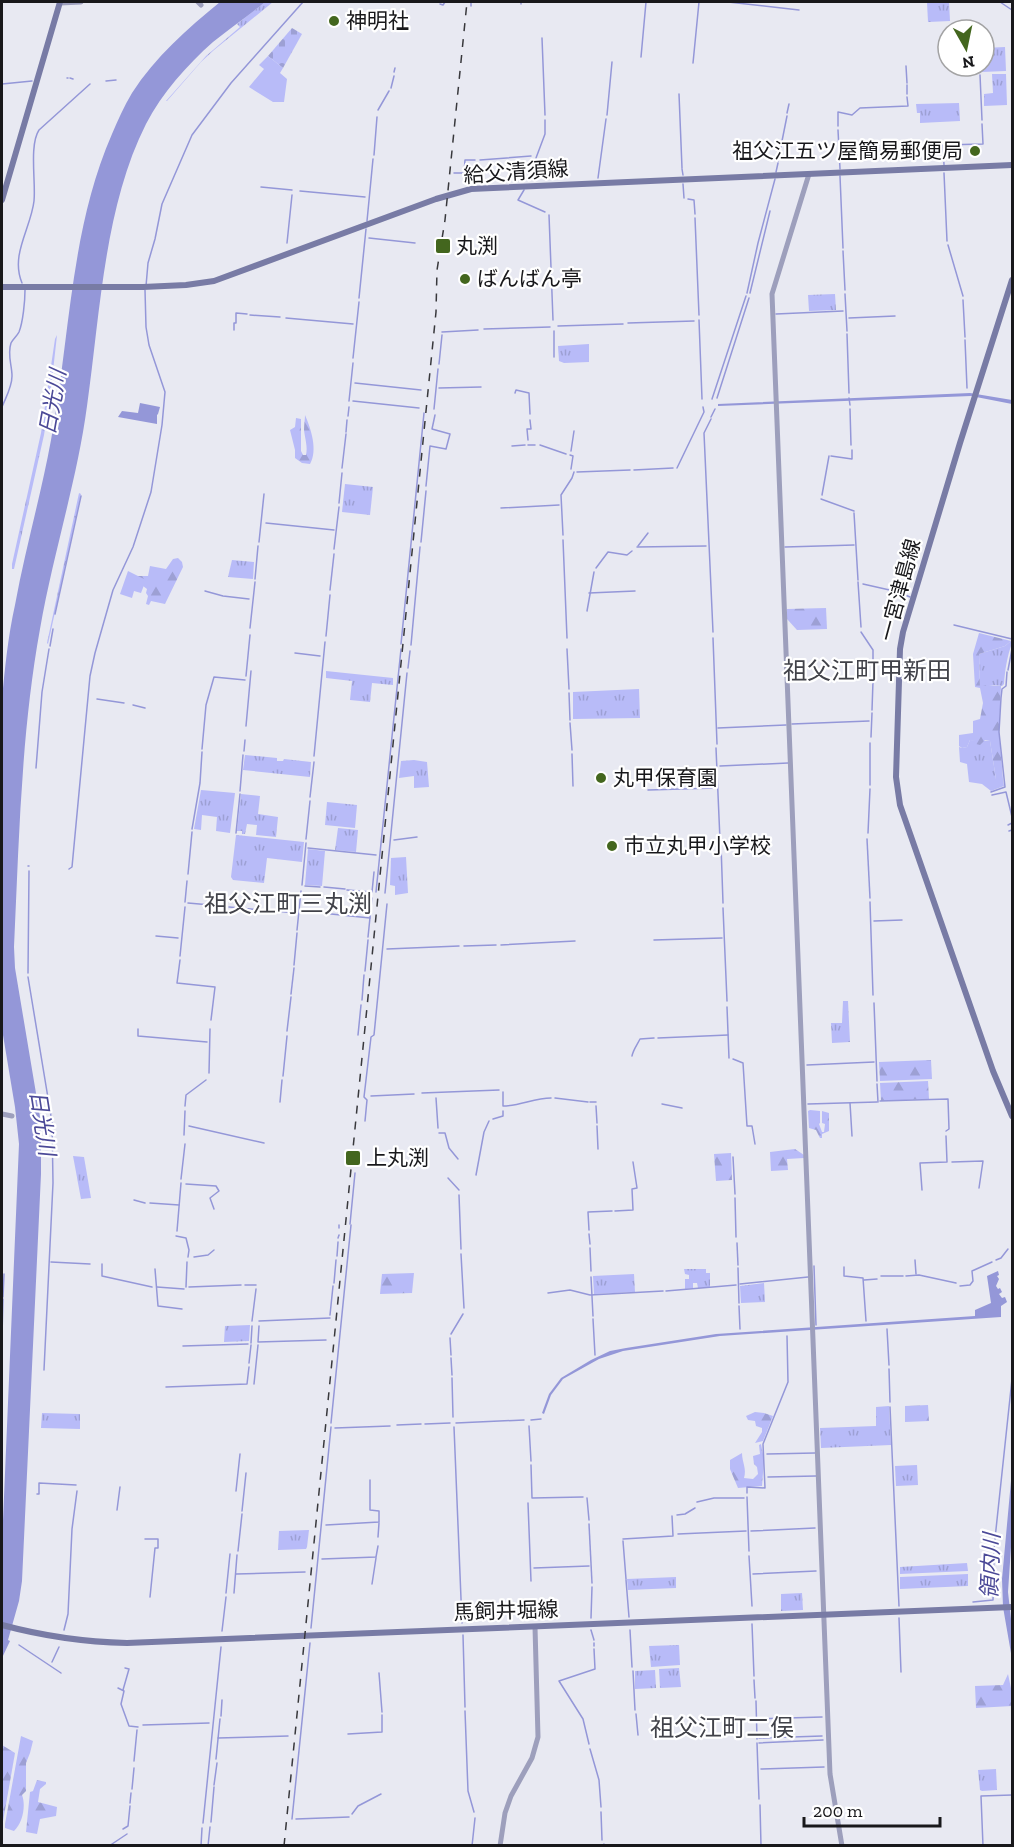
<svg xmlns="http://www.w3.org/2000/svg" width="1014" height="1847" font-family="'Zilla Slab','Noto Sans JP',serif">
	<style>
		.grass { fill: url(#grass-tufts) }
		.forest { fill: url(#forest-firs) }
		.cemetery { fill: url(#cemetery-stones) }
		.park { fill: #b8bbf8 }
		.water { fill: #9497d8 }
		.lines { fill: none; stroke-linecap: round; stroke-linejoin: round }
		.stream { stroke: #9497d8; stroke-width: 1.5 }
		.tertiary { stroke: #9d9fbc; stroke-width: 5 }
		.secondary { stroke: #787ba5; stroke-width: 6 }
		.rail { stroke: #38383c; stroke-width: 1.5; stroke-dasharray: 8 8; stroke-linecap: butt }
		.poi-dot { fill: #43661e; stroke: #fff; stroke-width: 2 }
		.labels { text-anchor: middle; stroke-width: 4.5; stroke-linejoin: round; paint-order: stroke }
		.poi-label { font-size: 21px; fill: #18181b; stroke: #fff; text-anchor: start }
		.street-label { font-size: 21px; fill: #18181b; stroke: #fff }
		.water-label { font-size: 22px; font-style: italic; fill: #4b4997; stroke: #fff }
		.quarter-label { font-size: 24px; fill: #414249; stroke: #fff }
	</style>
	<defs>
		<pattern id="grass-tufts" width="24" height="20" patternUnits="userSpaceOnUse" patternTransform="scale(1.5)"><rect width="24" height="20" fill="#b8bbf8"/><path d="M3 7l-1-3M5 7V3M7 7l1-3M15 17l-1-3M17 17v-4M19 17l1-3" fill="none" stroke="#9da0d4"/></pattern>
		<pattern id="forest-firs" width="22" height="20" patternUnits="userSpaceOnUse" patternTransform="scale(1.5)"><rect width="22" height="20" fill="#b8bbf8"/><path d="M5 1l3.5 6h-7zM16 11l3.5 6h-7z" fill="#9da0d4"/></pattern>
		<pattern id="cemetery-stones" width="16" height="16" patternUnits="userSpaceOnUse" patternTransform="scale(1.5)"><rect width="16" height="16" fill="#b8bbf8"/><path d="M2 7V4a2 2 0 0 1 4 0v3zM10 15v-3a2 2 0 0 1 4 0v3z" fill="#9da0d4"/></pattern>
	</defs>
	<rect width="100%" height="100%" fill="#e8e9f2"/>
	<g class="grass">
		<polygon points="265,2 273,2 214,50 201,62 167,101 166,101 206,56 240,27 237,24"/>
		<polygon points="927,2 949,2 950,21 928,22"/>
		<polygon points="1005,47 1006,71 982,72 981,66 984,66 984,48"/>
		<polygon points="992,74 1006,74 1007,105 984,106 984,94 993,93"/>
		<polygon points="959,103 960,121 920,123 920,113 917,113 916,104"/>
		<polygon points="835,294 836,310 809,311 808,295"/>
		<polygon points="57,335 50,398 44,435 14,569 12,569 12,564 41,433 55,339"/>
		<polygon points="589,344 589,362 564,363 559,361 558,346"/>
		<polygon points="345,484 373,487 370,515 342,512"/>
		<polygon points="79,493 81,494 48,644 47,643"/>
		<polygon points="232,560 254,562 253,579 228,577"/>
		<path d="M1011 641 1012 643C1007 657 1005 670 1004 684L1002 686 993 685 980 688 979 654 1005 646Z"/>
		<polygon points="326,671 393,678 393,685 372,683 370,702 350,700 352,681 326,678"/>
		<polygon points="639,689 640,718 573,719 573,692"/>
		<polygon points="970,740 990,741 996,779 1003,779 1004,786 991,791 982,784 969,782 967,764 960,762 959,747 962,748 967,747"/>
		<polygon points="245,755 277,758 277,761 283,761 284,759 311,762 310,777 243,770"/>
		<polygon points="414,760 427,762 429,787 414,788 414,776 399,778 401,761"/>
		<polygon points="201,790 235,793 230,833 216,831 217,817 202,815 201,830 194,829"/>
		<polygon points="241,794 260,796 258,814 278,817 276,837 256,835 257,825 247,824 245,834 242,834 242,831 237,831"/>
		<polygon points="327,802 357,805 355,828 325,825"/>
		<polygon points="338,828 358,830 356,852 335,850"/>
		<polygon points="236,835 304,842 302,862 267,858 264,883 233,880 231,877"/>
		<polygon points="308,849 325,851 322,886 305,885"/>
		<polygon points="406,857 408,893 395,895 395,886 390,885 391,858"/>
		<polygon points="843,1001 848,1001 850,1042 832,1043 831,1023 842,1023"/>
		<polygon points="73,1156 84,1157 91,1198 81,1199"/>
		<polygon points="684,1269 706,1269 706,1273 710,1273 710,1287 698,1288 697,1283 693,1283 693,1288 685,1289 685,1279 689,1279 689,1275 685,1274"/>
		<polygon points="634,1274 635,1292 594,1294 593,1276"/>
		<polygon points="764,1283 765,1302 741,1303 740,1286"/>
		<polygon points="250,1325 249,1341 224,1342 225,1326"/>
		<polygon points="889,1406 891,1445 821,1448 820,1428 876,1426 876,1407"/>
		<polygon points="42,1413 80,1414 80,1429 41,1428"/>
		<polygon points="917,1465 918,1485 896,1486 895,1466"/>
		<polygon points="309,1530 307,1547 306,1549 278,1550 279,1531"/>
		<polygon points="967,1563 968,1571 900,1574 900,1567"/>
		<polygon points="968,1574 968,1586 900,1589 900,1577"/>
		<polygon points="676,1577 676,1588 628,1590 627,1579"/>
		<polygon points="802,1593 803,1610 781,1611 781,1594"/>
		<polygon points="679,1645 680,1665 651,1667 649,1646"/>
		<polygon points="679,1668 681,1687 660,1688 659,1669"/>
		<polygon points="655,1670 656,1688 635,1689 635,1671"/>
		<polygon points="996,1769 997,1790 982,1791 980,1790 978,1770"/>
	</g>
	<g class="forest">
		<path d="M305 415C311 429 318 450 310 464L302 463 295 458V450L290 430 295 427 296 418 301 419V451L303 455H306C308 447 305 439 304 430 304 424 305 419 305 415Z"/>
		<polygon points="178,558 182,562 183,567 165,604 151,601 149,605 146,604 148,596 146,593 147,589 143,586 136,576 148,576 150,566 166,569 173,559"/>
		<polygon points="826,608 827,629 797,630 787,619 787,609"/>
		<polygon points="979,633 1011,641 1005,646 979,654 980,687 986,685 1001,686 999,732 1003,779 996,779 990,741 985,740 980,745 976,744 975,741 970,740 967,747 962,748 959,746 959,735 973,733 973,721 980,719 983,703 980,688 975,687 973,654"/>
		<polygon points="931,1060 932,1079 880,1081 879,1062"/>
		<polygon points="928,1081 929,1099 881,1101 880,1083"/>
		<polygon points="810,1110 820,1111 820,1123 819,1124 822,1132 824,1132 825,1124 822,1123 822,1111 829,1113 829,1131 822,1134 822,1138 820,1138 816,1130 809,1128 808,1111"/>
		<polygon points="795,1149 804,1155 804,1158 787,1159 788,1170 771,1171 770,1152"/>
		<polygon points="731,1153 732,1180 716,1181 714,1154"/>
		<polygon points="414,1273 412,1293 380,1294 382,1274"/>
		<polygon points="928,1405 929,1421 905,1422 905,1406"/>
		<polygon points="755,1412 764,1413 773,1416 763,1441 755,1443 762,1432 762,1428 756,1426 755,1421 748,1420 746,1416"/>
		<path d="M761 1444 764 1459 762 1486 738 1488 730 1469V1460L742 1453C742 1462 747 1469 744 1478L753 1479 758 1474 757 1467 754 1464 753 1456 760 1454 759 1445Z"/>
		<polygon points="1008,1674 1012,1693 1012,1706 976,1708 975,1686 1003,1685"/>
		<path d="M21 1736 33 1741 30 1753 26 1763V1791L22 1795C26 1805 23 1823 14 1831L5 1828V1824Z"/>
		<polygon points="2,1745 15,1753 2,1827"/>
		<polygon points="37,1780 46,1782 46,1784 40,1789 38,1802 57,1807 56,1816 40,1819 37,1834 26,1832 30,1792 33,1791"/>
	</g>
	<polygon class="cemetery" points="292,28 302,34 283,68 268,56"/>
	<g class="park">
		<polygon points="268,56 283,68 280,73 287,79 284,102 273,102 249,87 264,69 259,65"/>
		<polygon points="128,571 146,580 141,593 134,591 132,598 120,594"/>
	</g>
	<g class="water">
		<path d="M220 2H265C248 16 230 28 213 42 187 65 162 93 146 124 104 207 100 315 87 406 77 481 53 554 40 629 21 734 19 841 14 947L15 968 41 1123V1174L22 1581 19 1601 8 1640 10 1641 2 1658V1544L19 1144 15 1107 2 1029V699C5 668 8 636 15 605 25 550 41 495 51 440 70 338 70 230 112 134 118 120 124 106 132 93 155 57 187 29 220 2Z"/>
		<polygon points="970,393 1012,400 1012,404 971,396 718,406 718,404"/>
		<polygon points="140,403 160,407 158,414 157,415 157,424 118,417 122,411 138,413"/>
		<polygon points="998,1271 999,1275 997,1276 999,1279 996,1286 998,1289 1000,1288 1002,1292 999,1294 1002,1298 1005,1297 1007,1302 1001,1306 1001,1317 720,1336 623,1351 599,1359 563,1379 551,1395 544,1414 542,1413 549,1394 561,1378 591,1360 610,1351 626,1348 716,1334 975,1316 975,1310 991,1303 987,1276"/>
		<polygon points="1012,1470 1012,1532 1008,1592 1012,1628 1012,1659 1003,1607 1002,1579"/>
	</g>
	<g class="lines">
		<g class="stream">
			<polyline points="459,2 462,2"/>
			<polyline points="720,2 724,2"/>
			<polyline points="728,2 799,10"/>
			<polyline points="1000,2 1012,10"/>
			<polyline points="440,4 443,5 445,2"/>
			<polyline points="521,4 521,2"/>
			<polyline points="471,6 471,2"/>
			<polyline points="542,38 545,115"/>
			<polyline points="641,57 646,2"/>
			<polyline points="693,63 699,2"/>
			<polyline points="906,66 907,83"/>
			<polyline points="980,66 980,72"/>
			<polyline points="394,72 395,68"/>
			<polyline points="980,75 982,120"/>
			<polyline points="67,78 68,78"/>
			<polyline points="70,78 73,79"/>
			<polyline points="106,81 116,80"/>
			<polyline points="2,84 32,81"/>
			<polyline points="907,85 907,94"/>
			<polyline points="391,88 394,76"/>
			<polyline points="679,94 682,168"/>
			<polyline points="378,110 389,91"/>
			<polyline points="787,113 789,104"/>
			<polyline points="607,115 612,62"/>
			<polyline points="838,126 838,112 852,115 860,108 908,106 907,97"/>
			<polyline points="838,130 840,169"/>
			<polyline points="374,155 377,117"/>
			<polyline points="536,158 545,134 545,120"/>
			<polyline points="480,160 531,156"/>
			<polyline points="778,161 787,116"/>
			<polyline points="944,165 943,145 983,144 982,124"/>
			<polyline points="682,169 683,175"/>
			<polyline points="776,172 778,163"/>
			<polyline points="454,173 464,173 465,160 475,160"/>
			<polyline points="944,173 947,241"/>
			<polyline points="530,174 535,162"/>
			<polyline points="840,176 843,248"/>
			<polyline points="598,178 606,119"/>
			<polyline points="528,180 528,178"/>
			<polyline points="683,184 684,198"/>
			<polyline points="261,187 292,190"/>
			<polyline points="524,190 518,200 545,212"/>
			<polyline points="300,191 365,197"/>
			<polyline points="688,199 694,200 695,214"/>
			<polyline points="549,215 553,320"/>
			<polyline points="695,218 699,315"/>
			<polyline points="367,221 373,159"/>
			<polyline points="369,238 415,243"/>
			<polyline points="287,243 292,195"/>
			<polyline points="948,245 963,296"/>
			<polyline points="843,251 845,290"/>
			<path d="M22 283C10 255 31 228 34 201 36 183 29 145 39 130L90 84"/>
			<polyline points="146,286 148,263 155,239 162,204 192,135 231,83 303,2"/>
			<polyline points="747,293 758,243 775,179"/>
			<polyline points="750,293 770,211"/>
			<polyline points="845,294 847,331"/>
			<polyline points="359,298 366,229"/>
			<polyline points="963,300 965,337"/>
			<polyline points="776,314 843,311"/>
			<polyline points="250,315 280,317"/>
			<polyline points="286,318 353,324"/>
			<polyline points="849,318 895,316"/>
			<polyline points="699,320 702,399"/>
			<polyline points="628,323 694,321"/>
			<polyline points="558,326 623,324"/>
			<polyline points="484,329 550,327"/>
			<polyline points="234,330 234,323 236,323 236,313 247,314"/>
			<polyline points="554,331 554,357"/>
			<polyline points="442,332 478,330"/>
			<polyline points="847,334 849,393"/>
			<polyline points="965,340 967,388"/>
			<polyline points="353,358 359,302"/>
			<polyline points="439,364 442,335"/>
			<polyline points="355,383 421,390"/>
			<polyline points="439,388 481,387"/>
			<polyline points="515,393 516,390 529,393 530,414"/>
			<polyline points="717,398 749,298"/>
			<polyline points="849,398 850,405"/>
			<polyline points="712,399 746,296"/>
			<polyline points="349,401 353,363"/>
			<polyline points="353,401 419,408"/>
			<path d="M2 407C6 397 12 387 12 376 12 365 7 355 11 343 13 339 17 336 19 332 23 322 25 301 25 290"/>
			<polyline points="434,409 438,369"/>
			<polyline points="850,409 851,445"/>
			<polyline points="348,416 349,407"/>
			<polyline points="711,417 715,409"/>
			<polyline points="711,419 704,433 713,632"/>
			<polyline points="346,432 347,420"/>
			<polyline points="528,440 527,429 531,429 530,420"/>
			<polyline points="528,445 535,445"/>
			<polyline points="540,445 566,454"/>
			<polyline points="512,446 525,445"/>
			<polyline points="571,451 574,431"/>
			<polyline points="570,455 573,456 571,469"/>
			<polyline points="831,456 852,459 852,450"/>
			<polyline points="342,468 346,434"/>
			<polyline points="677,468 704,412 703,407"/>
			<polyline points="634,470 673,468"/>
			<polyline points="577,472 630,470"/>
			<polyline points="426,486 430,446 446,449 450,434 432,429 435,415"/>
			<polyline points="822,495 829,456"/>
			<polyline points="821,499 854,511"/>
			<polyline points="339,503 342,473"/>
			<polyline points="501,508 559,505"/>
			<polyline points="854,513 858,580"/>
			<polyline points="266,523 334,530"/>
			<polyline points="563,535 561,495 572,478 574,472"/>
			<polyline points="563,540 567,638"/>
			<polyline points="259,542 264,494"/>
			<polyline points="421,542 426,491"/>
			<polyline points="638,546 648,533"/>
			<polyline points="637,547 706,546"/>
			<polyline points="785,547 854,545"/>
			<polyline points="334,549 339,507"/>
			<polyline points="596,568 608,552 627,555 632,551"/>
			<polyline points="255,579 258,546"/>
			<polyline points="858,582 861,627"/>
			<polyline points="863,584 894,591"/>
			<polyline points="330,590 334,554"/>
			<polyline points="205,591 223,596 249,599"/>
			<polyline points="898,592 910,597"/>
			<polyline points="589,593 635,591"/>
			<polyline points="587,611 594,572"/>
			<polyline points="55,614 81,496"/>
			<polyline points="954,625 1012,639"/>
			<polyline points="250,628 255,582"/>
			<polyline points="861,632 873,650 873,677"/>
			<polyline points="326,636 330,595"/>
			<polyline points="713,638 717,744"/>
			<polyline points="401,644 424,413"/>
			<polyline points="411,645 420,547"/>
			<polyline points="50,646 53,629"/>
			<polyline points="567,649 569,689"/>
			<polyline points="295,653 320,656"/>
			<polyline points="408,668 410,651"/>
			<polyline points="1008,670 1012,649"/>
			<polyline points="246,676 250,635"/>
			<polyline points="569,693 570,720"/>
			<polyline points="97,699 124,703"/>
			<polyline points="133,705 145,708"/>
			<polyline points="872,710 873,681"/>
			<polyline points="570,723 572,750"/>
			<polyline points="792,724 869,721"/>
			<polyline points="246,726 251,671"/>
			<polyline points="718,728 786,725"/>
			<polyline points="871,737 872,713"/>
			<polyline points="716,748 720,840"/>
			<polyline points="202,749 206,705 214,677 245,680"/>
			<polyline points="244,751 245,740"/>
			<polyline points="572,754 573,786"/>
			<polyline points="314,756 325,642"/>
			<polyline points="720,766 788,763"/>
			<polyline points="36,768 42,692 49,649"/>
			<polyline points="870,785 870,743"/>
			<polyline points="648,790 715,788"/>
			<polyline points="240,791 243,755"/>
			<polyline points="991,792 1005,787 999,732 1001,698 1002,689 1006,686 1007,672"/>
			<polyline points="992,795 1006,792 1012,817"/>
			<polyline points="310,797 314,762"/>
			<polyline points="1008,825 1012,823"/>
			<polyline points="192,829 200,783 202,752"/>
			<polyline points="1009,831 1012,830"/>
			<polyline points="236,833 240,794"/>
			<polyline points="868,833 870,789"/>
			<polyline points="306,839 310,801"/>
			<polyline points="867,839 870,898"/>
			<polyline points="394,840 417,837"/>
			<polyline points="721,845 723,903"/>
			<polyline points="308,848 376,855"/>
			<polyline points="28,866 29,866"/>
			<polyline points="69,869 72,867 90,676 95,653 113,590 133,547 151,492 162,425 165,392 149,345 146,327 145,290"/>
			<polyline points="188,874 192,832"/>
			<polyline points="302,885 306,843"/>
			<polyline points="305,886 320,887"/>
			<polyline points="324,887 345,889"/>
			<polyline points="347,890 372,892 374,872"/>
			<polyline points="376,892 401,649"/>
			<polyline points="385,893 407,673"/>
			<polyline points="185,902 187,881"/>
			<polyline points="870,902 873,995"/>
			<polyline points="188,903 222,906"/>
			<polyline points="229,907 297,913"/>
			<polyline points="723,908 727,1001"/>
			<polyline points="302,911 370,918"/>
			<polyline points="874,921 902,920"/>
			<polyline points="297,930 301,891"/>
			<polyline points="156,936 178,938"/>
			<polyline points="368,937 372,898"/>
			<polyline points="654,940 722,938"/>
			<polyline points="501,945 575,941"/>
			<polyline points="464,946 496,945"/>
			<polyline points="387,949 459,946"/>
			<polyline points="180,956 185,907"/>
			<polyline points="180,960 177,983 215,987 211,1020"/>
			<polyline points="294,965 297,933"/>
			<polyline points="365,971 368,940"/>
			<polyline points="28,973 29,871"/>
			<polyline points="28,977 51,1116"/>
			<polyline points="291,994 294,968"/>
			<polyline points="362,1000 364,975"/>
			<polyline points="874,1003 877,1081"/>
			<polyline points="727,1007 729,1058"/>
			<polyline points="138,1029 138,1036 207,1042"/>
			<polyline points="287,1031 291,997"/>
			<polyline points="358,1035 361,1005"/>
			<polyline points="658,1038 728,1035"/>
			<path d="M632 1056C633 1050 637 1045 640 1039L654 1038"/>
			<polyline points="733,1059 743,1063 747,1126 752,1126 755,1144"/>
			<polyline points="807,1065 874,1062"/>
			<polyline points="209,1073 210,1029"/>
			<polyline points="283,1076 287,1036"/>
			<polyline points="877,1084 878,1102"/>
			<path d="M503 1092V1106C520 1106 534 1098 551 1098"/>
			<polyline points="422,1093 499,1090"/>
			<polyline points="371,1096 414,1094"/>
			<polyline points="436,1098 438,1128"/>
			<polyline points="555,1098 588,1102"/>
			<polyline points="880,1101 948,1099 949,1129 946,1131"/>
			<polyline points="280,1102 282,1080"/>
			<polyline points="590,1102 596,1102"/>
			<polyline points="850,1103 852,1136"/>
			<polyline points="662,1104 682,1108"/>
			<polyline points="808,1104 877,1102"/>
			<polyline points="185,1106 186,1095 206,1080"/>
			<polyline points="596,1106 597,1123"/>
			<polyline points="493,1119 503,1116 503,1111"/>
			<polyline points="365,1121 367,1100 364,1097 371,1037 374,1035 387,904"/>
			<polyline points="189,1126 264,1143"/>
			<polyline points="597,1126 598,1149"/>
			<polyline points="439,1133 445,1133 449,1148 458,1159"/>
			<polyline points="184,1135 185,1111"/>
			<polyline points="733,1157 735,1194"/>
			<polyline points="952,1162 983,1161 979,1188"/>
			<polyline points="476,1175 484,1132 489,1121"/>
			<polyline points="448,1178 459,1190"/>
			<polyline points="181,1179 185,1144"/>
			<polyline points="186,1184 216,1186 219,1191 210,1198 214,1209"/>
			<polyline points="922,1190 920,1163 947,1162 946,1136"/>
			<polyline points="459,1195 461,1249"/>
			<polyline points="735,1198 736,1237"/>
			<polyline points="134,1200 145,1203"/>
			<polyline points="150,1203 179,1205"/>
			<polyline points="615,1211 633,1210 632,1189 637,1188 633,1162"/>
			<polyline points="350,1224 355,1173"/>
			<polyline points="339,1228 339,1225"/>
			<polyline points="589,1230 588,1212 612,1211"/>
			<polyline points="177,1231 181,1183"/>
			<polyline points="589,1234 590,1244"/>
			<polyline points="176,1236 186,1238 189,1250 188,1257"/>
			<polyline points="338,1238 339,1235"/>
			<polyline points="737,1243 738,1265"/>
			<polyline points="590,1248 591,1271"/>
			<polyline points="461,1254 464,1308"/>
			<polyline points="337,1256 338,1242"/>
			<polyline points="194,1257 208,1255 214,1250"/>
			<polyline points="915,1260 916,1274"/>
			<polyline points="996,1260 1001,1258 1008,1249"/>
			<polyline points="51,1262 90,1264"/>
			<polyline points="102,1264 102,1276 152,1287"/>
			<polyline points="814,1266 816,1325"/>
			<polyline points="844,1267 844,1276 863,1278 866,1321"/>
			<polyline points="738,1268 739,1303"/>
			<polyline points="155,1269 158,1306 182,1309"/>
			<polyline points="881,1276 903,1276"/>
			<polyline points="906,1276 919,1275 956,1283"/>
			<polyline points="591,1277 593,1316"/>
			<polyline points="864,1280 877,1279"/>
			<polyline points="334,1283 336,1260"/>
			<polyline points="740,1284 808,1277"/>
			<polyline points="245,1285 256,1285"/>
			<polyline points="960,1286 970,1285 973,1281 972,1271 992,1262"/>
			<polyline points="157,1287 184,1289"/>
			<polyline points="186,1287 187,1262"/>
			<polyline points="189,1287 241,1285"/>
			<polyline points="666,1291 736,1285"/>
			<polyline points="548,1293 570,1290 590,1295 663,1291"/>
			<polyline points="3,1297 4,1274"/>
			<polyline points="739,1306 740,1329"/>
			<polyline points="330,1315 333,1286"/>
			<polyline points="593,1319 595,1355"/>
			<polyline points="252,1321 256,1289"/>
			<polyline points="259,1321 330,1318"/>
			<polyline points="259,1326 258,1342 326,1340"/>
			<polyline points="887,1329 889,1365"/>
			<polyline points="451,1334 463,1314"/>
			<polyline points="2,1335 3,1299"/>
			<polyline points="450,1338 451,1355"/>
			<polyline points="251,1343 252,1326"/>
			<polyline points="183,1346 248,1344"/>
			<polyline points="451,1358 452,1375"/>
			<polyline points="249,1363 251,1345"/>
			<polyline points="889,1369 890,1402"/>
			<polyline points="44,1370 53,1183 52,1122"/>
			<polyline points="452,1378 453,1417"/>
			<polyline points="254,1384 258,1345"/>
			<polyline points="166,1387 247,1384 249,1367"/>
			<polyline points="890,1407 899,1606"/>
			<polyline points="531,1420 541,1419"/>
			<polyline points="331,1423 351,1225"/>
			<polyline points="456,1423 524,1420"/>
			<polyline points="425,1424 450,1423"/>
			<polyline points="397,1425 421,1424"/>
			<polyline points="529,1426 531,1461"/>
			<polyline points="454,1427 462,1623"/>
			<polyline points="335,1428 390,1426"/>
			<polyline points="767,1454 815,1453"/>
			<polyline points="531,1465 532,1498 583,1497"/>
			<polyline points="768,1477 816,1476"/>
			<polyline points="236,1491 240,1454"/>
			<polyline points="747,1493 747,1487 765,1488 763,1444 788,1382 787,1336"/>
			<polyline points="37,1494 39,1494 39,1483 76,1485"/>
			<polyline points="747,1497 749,1551"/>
			<polyline points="587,1498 589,1520"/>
			<polyline points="697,1502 714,1498 744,1498"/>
			<polyline points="528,1503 531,1581"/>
			<polyline points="117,1510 120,1487"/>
			<polyline points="242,1511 246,1473"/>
			<polyline points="677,1515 685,1514 695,1508"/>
			<polyline points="589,1524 592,1583"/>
			<polyline points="326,1525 379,1522 379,1511 370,1510 370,1480"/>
			<polyline points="751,1531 815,1528"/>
			<polyline points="678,1534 746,1531"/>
			<polyline points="378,1537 379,1523"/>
			<polyline points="145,1539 158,1539 158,1548 155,1548 150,1597"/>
			<polyline points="623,1539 673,1536 672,1516"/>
			<polyline points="623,1541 626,1579"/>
			<polyline points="238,1551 242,1514"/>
			<polyline points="749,1556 752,1606"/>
			<polyline points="322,1559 376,1557 378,1546"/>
			<polyline points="534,1568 589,1566"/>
			<polyline points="236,1574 305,1572"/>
			<polyline points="753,1574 816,1571"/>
			<polyline points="626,1580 629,1617"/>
			<polyline points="372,1584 376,1558"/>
			<polyline points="226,1593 230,1554"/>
			<polyline points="234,1593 237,1555"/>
			<polyline points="973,1602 993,1600 994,1548 1012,1379"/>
			<polyline points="591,1618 592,1587"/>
			<polyline points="899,1618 901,1672"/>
			<polyline points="752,1624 754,1676"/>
			<polyline points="311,1628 331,1427"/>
			<polyline points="64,1630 68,1614 72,1529 77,1491"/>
			<polyline points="591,1630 594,1640"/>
			<polyline points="630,1630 632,1667"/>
			<polyline points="222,1631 226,1597"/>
			<polyline points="463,1635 465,1707"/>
			<polyline points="594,1643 594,1646"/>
			<polyline points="19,1645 61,1673"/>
			<polyline points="52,1662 59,1647"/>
			<polyline points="633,1671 635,1710"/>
			<polyline points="379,1673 382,1712"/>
			<polyline points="754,1680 755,1698"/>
			<polyline points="118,1688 124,1691 121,1704 129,1726 138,1727"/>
			<polyline points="123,1690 129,1669 125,1668"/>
			<polyline points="756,1701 757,1739"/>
			<polyline points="465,1711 468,1791 474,1812"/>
			<polyline points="636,1714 638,1735"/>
			<polyline points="221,1716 222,1700"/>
			<polyline points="756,1719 822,1717"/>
			<polyline points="143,1725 209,1723"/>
			<polyline points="348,1734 382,1732 382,1715"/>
			<polyline points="218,1738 288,1736"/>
			<polyline points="759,1738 822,1736"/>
			<polyline points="757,1743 759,1799"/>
			<polyline points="759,1743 823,1740"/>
			<polyline points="589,1744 583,1719 559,1681 595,1669 594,1649"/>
			<polyline points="590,1749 599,1780 601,1807"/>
			<polyline points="216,1759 220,1719"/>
			<polyline points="134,1761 137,1730"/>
			<polyline points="761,1769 824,1767"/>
			<polyline points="214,1785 217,1763"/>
			<polyline points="132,1789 134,1768"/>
			<polyline points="130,1803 131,1793"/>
			<polyline points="760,1805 761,1846"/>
			<polyline points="601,1812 602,1840"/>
			<polyline points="352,1814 358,1806 381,1794"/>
			<polyline points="292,1819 310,1643"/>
			<polyline points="296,1819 349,1817"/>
			<polyline points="211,1822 214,1787"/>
			<polyline points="203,1823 221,1647"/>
			<polyline points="123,1829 128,1826 130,1806"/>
			<polyline points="604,1844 605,1846"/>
			<polyline points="109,1846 127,1834"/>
			<polyline points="201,1846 202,1828"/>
			<polyline points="208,1846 210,1827"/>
			<polyline points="472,1846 475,1818"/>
			<polyline points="983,1846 981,1796 1012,1795"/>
		</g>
		<g class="tertiary">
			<polyline points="198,2 201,5"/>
			<polyline points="60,3 81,2"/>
			<polyline points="809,174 772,294 830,1774 842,1846"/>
			<polyline points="2,1114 12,1116"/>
			<polyline points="500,1846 505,1813 511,1796 532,1758 538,1737 535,1627"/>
		</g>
		<g class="secondary">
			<polyline points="2,200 60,2"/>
			<polyline points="1012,280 960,443 903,632 900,649 896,777 900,805 993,1071 1012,1116"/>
			<polyline points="2,287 143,287 186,285 214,281 436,199 471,189 1012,165"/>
			<path d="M2 1625C43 1636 84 1642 127 1643L1012 1607"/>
		</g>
		<polyline class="rail" points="284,1846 426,411 436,312 437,270 445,220 467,2"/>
	</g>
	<g class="poi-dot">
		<circle cx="334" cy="21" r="6"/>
		<circle cx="975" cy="151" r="6"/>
		<rect x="435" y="238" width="16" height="16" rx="3"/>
		<circle cx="465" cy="279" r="6"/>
		<circle cx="601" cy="778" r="6"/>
		<circle cx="612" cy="846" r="6"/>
		<rect x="345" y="1150" width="16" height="16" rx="3"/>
	</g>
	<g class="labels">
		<g class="poi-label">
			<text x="346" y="28">神明社</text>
			<text x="963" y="158" text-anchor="end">祖父江五ツ屋簡易郵便局</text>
			<text x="456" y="253">丸渕</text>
			<text x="477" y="286">ばんばん亭</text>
			<text x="613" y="785">丸甲保育園</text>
			<text x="624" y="853">市立丸甲小学校</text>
			<text x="366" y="1165">上丸渕</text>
		</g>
		<g class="street-label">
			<text transform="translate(516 172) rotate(-4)" y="7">給父清須線</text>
			<text transform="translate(900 590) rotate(-75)" y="7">一宮津島線</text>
			<text transform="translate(506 1611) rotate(-2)" y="7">馬飼井堀線</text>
		</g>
		<g class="water-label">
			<text transform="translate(52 402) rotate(-80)" y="8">日光川</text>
			<text transform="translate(43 1123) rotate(81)" y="8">日光川</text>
			<text transform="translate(990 1566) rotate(-88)" y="8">領内川</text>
		</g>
		<g class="quarter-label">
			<text x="867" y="679">祖父江町甲新田</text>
			<text x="288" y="912">祖父江町三丸渕</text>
			<text x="722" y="1736">祖父江町二俣</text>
		</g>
	</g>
	<rect width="1014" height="1847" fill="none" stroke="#18181b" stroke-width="6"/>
	<g transform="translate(966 48) rotate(171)"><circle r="28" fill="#ffffff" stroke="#a3a3a4" stroke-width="1.5"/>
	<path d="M0-4.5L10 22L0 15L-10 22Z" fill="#43661e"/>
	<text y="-9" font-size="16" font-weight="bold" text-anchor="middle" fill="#18181b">N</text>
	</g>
	<path d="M804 1817v9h136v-9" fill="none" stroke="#18181b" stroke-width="3"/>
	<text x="813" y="1817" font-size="18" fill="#18181b" stroke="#ffffff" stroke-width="4.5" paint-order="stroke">200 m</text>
</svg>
